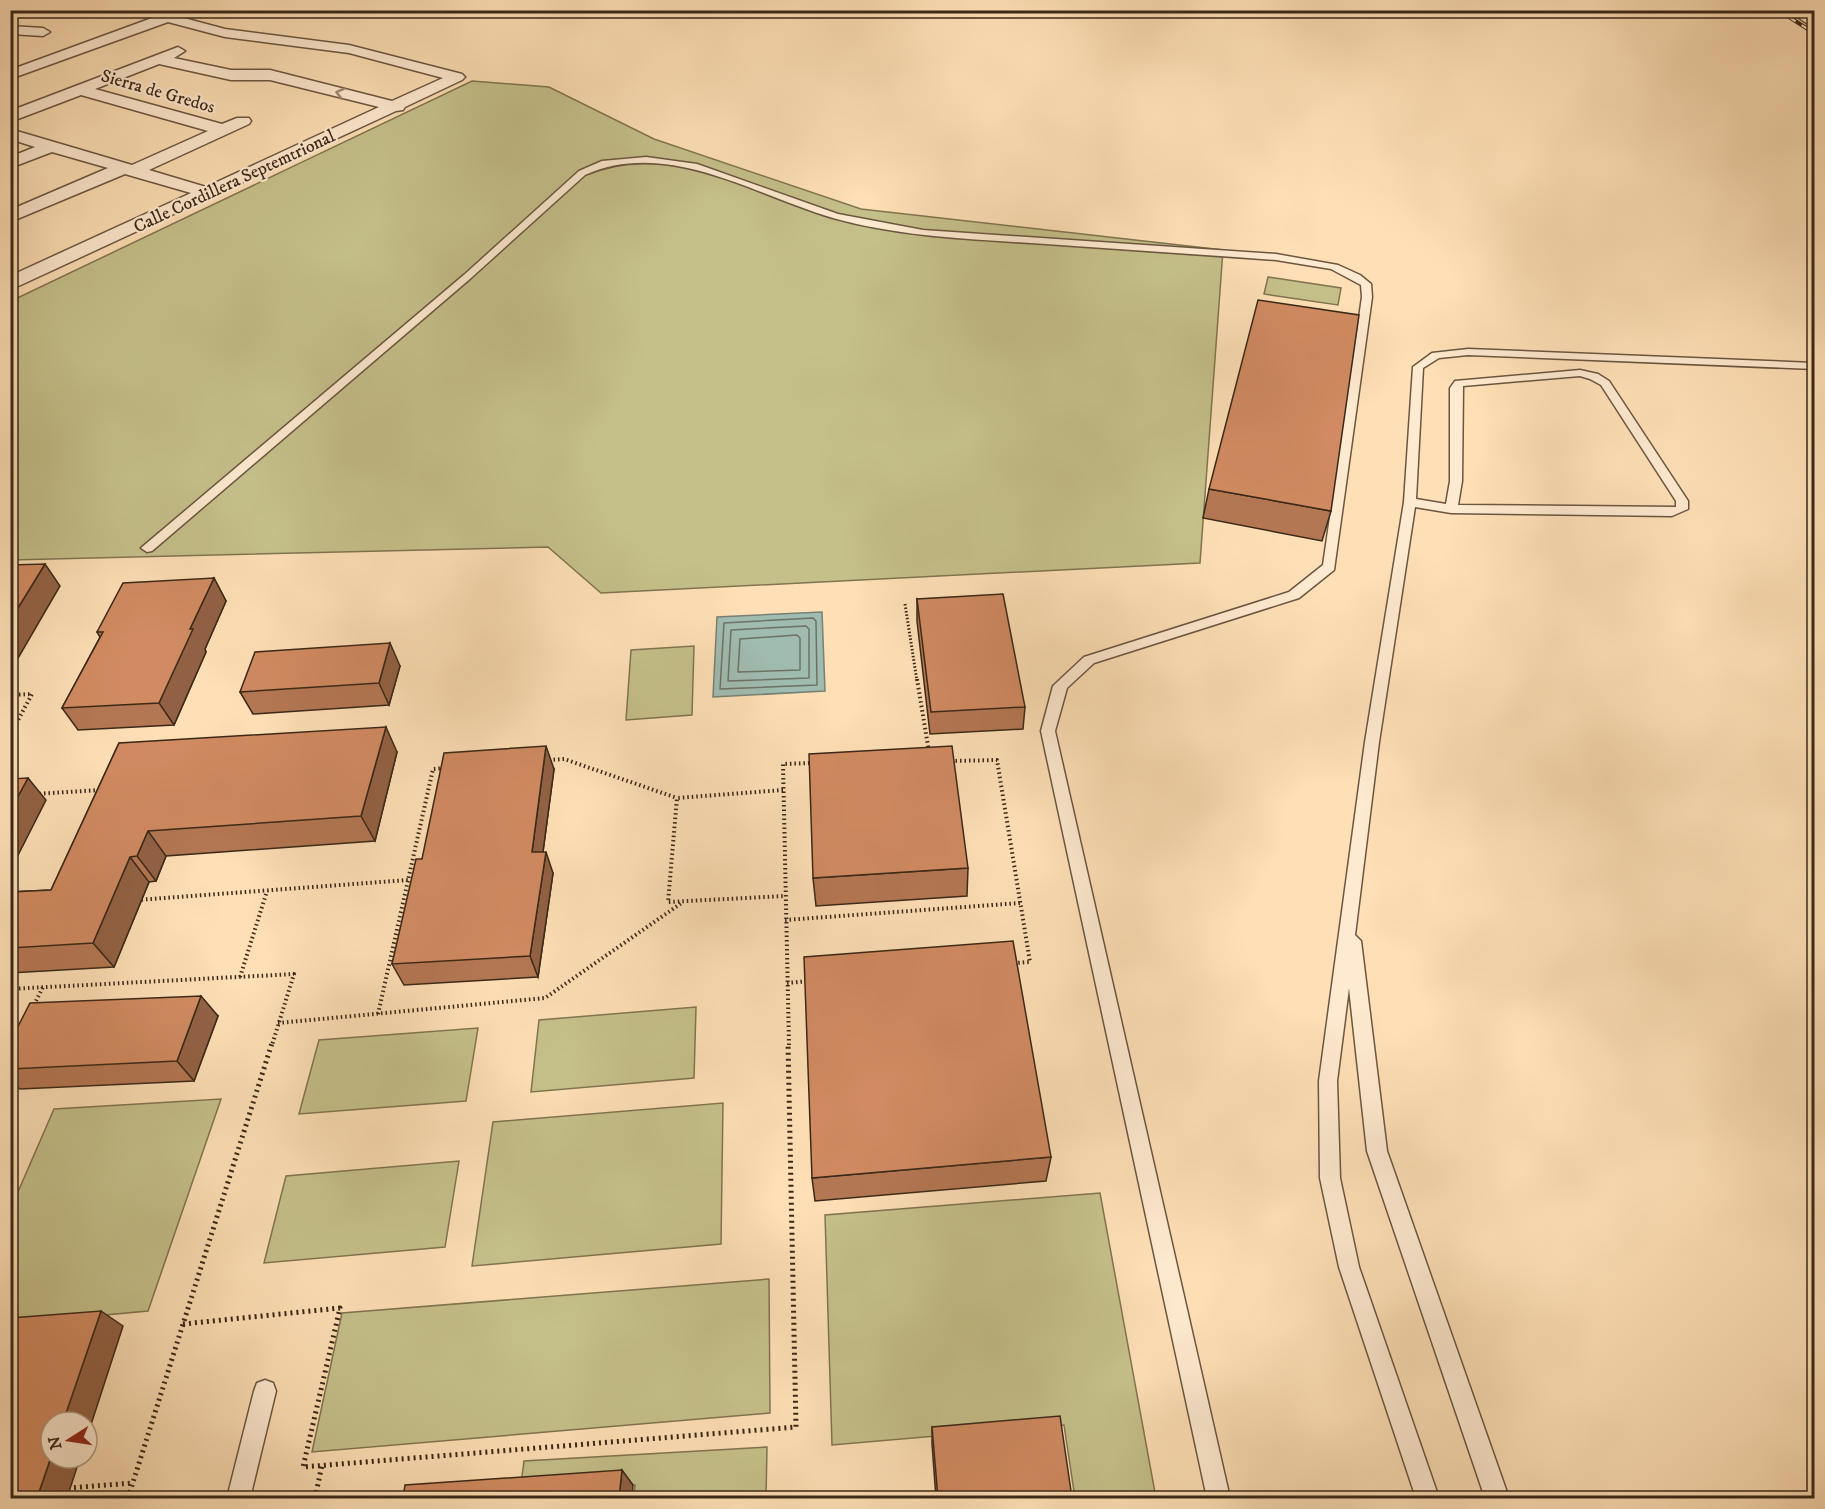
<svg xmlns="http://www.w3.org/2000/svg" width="1825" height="1509" font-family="'IM FELL DW Pica',serif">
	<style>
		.green { fill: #c5c08a; stroke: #807451; stroke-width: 1.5 }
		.water { fill: #a0bcb1; stroke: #778174; stroke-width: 1.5 }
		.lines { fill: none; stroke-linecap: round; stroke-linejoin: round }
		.shore { stroke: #6d7264; stroke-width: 1.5 }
		.service-casing { stroke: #6b5640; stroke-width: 3 }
		.minor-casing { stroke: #6b5640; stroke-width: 3 }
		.path-far2 { stroke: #3a2818; stroke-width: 3; stroke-dasharray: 1.5 2; stroke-linecap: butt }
		.path-far1 { stroke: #3a2818; stroke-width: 4; stroke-dasharray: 1.5 3; stroke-linecap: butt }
		.path { stroke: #3a2818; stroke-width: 5; stroke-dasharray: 2 4; stroke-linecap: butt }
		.service { fill: #feead0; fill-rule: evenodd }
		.minor { fill: #feead0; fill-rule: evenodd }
		.rail-casing { stroke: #3a2818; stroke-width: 4 }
		.rail { stroke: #feead0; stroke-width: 2; stroke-dasharray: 7; stroke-linecap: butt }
		.wall { fill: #b47753; stroke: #3a2818; stroke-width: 1.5 }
		.shaded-wall { fill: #926144; stroke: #3a2818; stroke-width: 1.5 }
		.building { fill: #d18a61; stroke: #3a2818; stroke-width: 1.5 }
		.oneway { stroke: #9c8974 }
		.labels { text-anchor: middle; stroke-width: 4.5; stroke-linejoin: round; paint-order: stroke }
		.far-street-label { font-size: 18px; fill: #3a2818; stroke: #feead0 }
	</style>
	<rect width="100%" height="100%" fill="#fedfb6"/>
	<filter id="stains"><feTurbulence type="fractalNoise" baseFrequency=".00333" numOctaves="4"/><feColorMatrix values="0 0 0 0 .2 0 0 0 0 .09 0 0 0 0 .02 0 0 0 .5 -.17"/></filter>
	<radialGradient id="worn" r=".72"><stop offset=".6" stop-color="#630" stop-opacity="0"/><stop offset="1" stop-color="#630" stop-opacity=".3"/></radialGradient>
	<g class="green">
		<polygon points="472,81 549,87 654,139 861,209 1223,250 1200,563 601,593 548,547 11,560 11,301"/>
		<polygon points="1268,277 1341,288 1338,305 1264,294"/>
		<polygon points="694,646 692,715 626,720 631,650"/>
		<polygon points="696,1007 694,1078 531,1092 539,1020"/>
		<polygon points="478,1028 466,1101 299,1114 319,1040"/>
		<polygon points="221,1099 148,1311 30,1322 11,1361 11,1208 54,1109"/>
		<polygon points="723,1103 721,1244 472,1266 493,1122"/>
		<polygon points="459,1161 445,1247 264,1263 286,1176"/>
		<polygon points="1100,1193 1156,1498 1075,1498 1064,1425 832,1445 825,1215"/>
		<polygon points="769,1279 770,1413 312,1452 342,1313"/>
		<polygon points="767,1447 766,1498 634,1498 635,1485 520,1491 524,1461"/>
	</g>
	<polygon class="water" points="822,612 825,691 713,697 717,617"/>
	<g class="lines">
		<g class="shore">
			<polygon points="813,618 816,621 817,685 720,689 724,623"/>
			<polygon points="806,626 809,629 809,678 728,681 731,630"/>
			<polygon points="797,635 800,638 800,670 738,672 740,639"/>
		</g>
		<g class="service-casing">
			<g id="service">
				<polygon points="1787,10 1795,10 1814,23 1814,28"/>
				<path d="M646 157 697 164 838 214 923 230 1276 254 1338 265 1360 275 1371 284 1372 297 1334 570 1299 598 1094 663 1067 688 1055 731 1230 1498H1207L1041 731 1053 686 1084 657 1289 592 1323 565 1362 297 1361 285 1331 269 1276 260C1194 254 1113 249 1031 243 965 239 897 236 833 218 754 195 667 138 585 175L471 278 152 551 147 552 141 548 465 274 579 171 602 161Z"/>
				<path d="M1468 349 1814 363V369L1468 355 1439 358 1423 368 1416 499 1446 504 1450 481V388L1455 381 1580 370 1598 374 1609 381 1688 501V509L1672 516 1451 513 1415 507 1379 742 1355 935 1361 941 1387 1151 1509 1498H1485L1367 1151 1349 988 1337 1081 1340 1178 1359 1267 1439 1498H1416L1339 1267 1320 1178 1319 1081 1365 742 1404 502 1413 367 1432 353ZM1580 376 1590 379 1601 385 1676 501V507L1458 505 1462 481 1463 386Z"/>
				<polygon points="265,1380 273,1383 276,1391 250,1498 227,1498 254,1391 257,1383"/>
			</g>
		</g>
		<g class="minor-casing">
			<g id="minor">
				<path d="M129 10H154L225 29 349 45 462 74 465 77 462 80 405 107 403 110 396 111 10 290V276L191 193 125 174 10 222V210L108 168 52 152 10 168V157L35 147 10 139V129L132 165 208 131 81 95 10 122V111L178 47 185 51 174 58 231 70H270L392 101 443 78 349 53 225 37 168 22 10 79V70L152 18ZM159 64 231 80H270L379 107 206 187 149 170 249 124 251 121 249 118H237L222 124 95 89Z"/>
				<polygon points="10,26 43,28 50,32 43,36 10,34"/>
			</g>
		</g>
		<polyline class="path-far2" points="905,604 917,681"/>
		<g class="path-far1">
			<polyline points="917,679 929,752"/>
			<polyline points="10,695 32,694 10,735"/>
			<polyline points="549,760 564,759 677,798"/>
			<polyline points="951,761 997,760 1030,962 1014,963"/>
			<polyline points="783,790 677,798 668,902 785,896"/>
			<polyline points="35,794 100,790"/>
			<polyline points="137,900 408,880"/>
			<polyline points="785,920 1020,903"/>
			<polyline points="240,977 267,891"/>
			<polyline points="787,983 810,981"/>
			<polyline points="10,989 294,974 272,1045"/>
			<polyline points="34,1005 43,987"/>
			<polyline points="378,1014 433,769 445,768"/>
			<polyline points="278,1023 545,998 683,902"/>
			<polyline points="789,1045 783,764 813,763"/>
		</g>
		<g class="path">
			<polyline points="183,1324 340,1308 303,1467 796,1427 788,1043"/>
			<polyline points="68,1488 133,1483"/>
			<polyline points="128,1498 272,1043"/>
			<polyline points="315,1498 322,1465"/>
		</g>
		<use href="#service" class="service"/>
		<use href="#minor" class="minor"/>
		<g class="rail-casing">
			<polyline id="rail" points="1778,10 1814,33"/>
		</g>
		<use href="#rail" class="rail"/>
	</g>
	<g class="wall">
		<polygon points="1209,489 1331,511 1322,541 1203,518"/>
		<polygon points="214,578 226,601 205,649 206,652 174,725 78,730 62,708 100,637 97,632"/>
		<polygon points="917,599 1025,707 1023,729 930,734 917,621"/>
		<polygon points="400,666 389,705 253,714 240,692"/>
		<polygon points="119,743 397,752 375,841 166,856 156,881 149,882 114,967 10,973 10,892 51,890"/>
		<polygon points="554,769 543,852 553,873 538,977 404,985 392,964 422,859"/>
		<polygon points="968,868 967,896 816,906 813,878"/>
		<polygon points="218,1016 194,1081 20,1089 10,1081 10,1042"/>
		<polygon points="1051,1157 1046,1181 815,1201 812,1178"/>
		<polygon points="932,1427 1072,1498 936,1498 932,1444"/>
	</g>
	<g class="shaded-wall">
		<polygon points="45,564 60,586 10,672 10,621"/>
		<polygon points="214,578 226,601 205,649 206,652 174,725 159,703 190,629"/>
		<polygon points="390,643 400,666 389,705 379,683"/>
		<polygon points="386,727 397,752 375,841 361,816"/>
		<polygon points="546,746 554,769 540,874 532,852"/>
		<polygon points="28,778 46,800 10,871 10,811"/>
		<polygon points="148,831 166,856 156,881 137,856"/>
		<polygon points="546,852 553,873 538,977 530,956"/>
		<polygon points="130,857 149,882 114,967 93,943"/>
		<polygon points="201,996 218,1016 194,1081 177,1061"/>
		<polygon points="10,1143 15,1147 10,1158"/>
		<polygon points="101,1311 123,1326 87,1437 87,1422 63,1422"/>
		<polygon points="51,1458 80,1458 67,1498 37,1498"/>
		<polygon points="622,1470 633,1485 632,1498 619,1498"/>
	</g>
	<g class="building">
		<polygon points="1258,300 1359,315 1331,511 1209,489"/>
		<polygon points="45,564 10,621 10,565"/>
		<polygon points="214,578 190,629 193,629 159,703 62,708 103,632 97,632 123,583"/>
		<polygon points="1003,594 1025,707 931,712 917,599"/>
		<polygon points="390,643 379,683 240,692 255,652"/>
		<polygon points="386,727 361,816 148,831 137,856 130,857 93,943 10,948 10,892 51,890 119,743"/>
		<polygon points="546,746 532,852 546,852 530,956 392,964 416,859 422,859 444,753"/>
		<polygon points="952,746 968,868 813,878 809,754"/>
		<polygon points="28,778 10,811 10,779"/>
		<polygon points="1013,941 1051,1157 812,1178 804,957"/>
		<polygon points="201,996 177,1061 10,1069 10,1042 30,1003"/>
		<polygon points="101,1311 63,1422 51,1422 51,1457 37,1498 10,1498 10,1318"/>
		<polygon points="1060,1416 1072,1498 938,1498 932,1427"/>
		<polygon points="622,1470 619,1498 403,1498 405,1485"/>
	</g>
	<defs><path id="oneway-chevron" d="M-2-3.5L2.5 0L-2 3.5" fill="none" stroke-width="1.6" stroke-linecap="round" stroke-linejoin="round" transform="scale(1.5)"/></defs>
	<use class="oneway" href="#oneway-chevron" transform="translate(340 93) rotate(-166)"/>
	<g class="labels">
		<g class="far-street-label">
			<text transform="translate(158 91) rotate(16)" y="6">Sierra de Gredos</text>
			<text transform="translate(234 181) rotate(-25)" y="6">Calle Cordillera Septemtrional</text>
		</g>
	</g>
	<rect width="1825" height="1509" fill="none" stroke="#fedfb6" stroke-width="36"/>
	<rect x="12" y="12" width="1801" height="1485" fill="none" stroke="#3a2818" stroke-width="3"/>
	<rect x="18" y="18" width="1789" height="1473" fill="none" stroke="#3a2818" stroke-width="1.5"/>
	<g transform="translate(69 1440) rotate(258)"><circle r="28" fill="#feead0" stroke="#b09c86" stroke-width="1.5"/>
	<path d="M0-4.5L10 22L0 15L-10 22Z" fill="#8f2418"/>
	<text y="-9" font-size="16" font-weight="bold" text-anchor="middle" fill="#3a2818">N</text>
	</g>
	<rect width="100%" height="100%" filter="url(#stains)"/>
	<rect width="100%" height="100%" fill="url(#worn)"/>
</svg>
